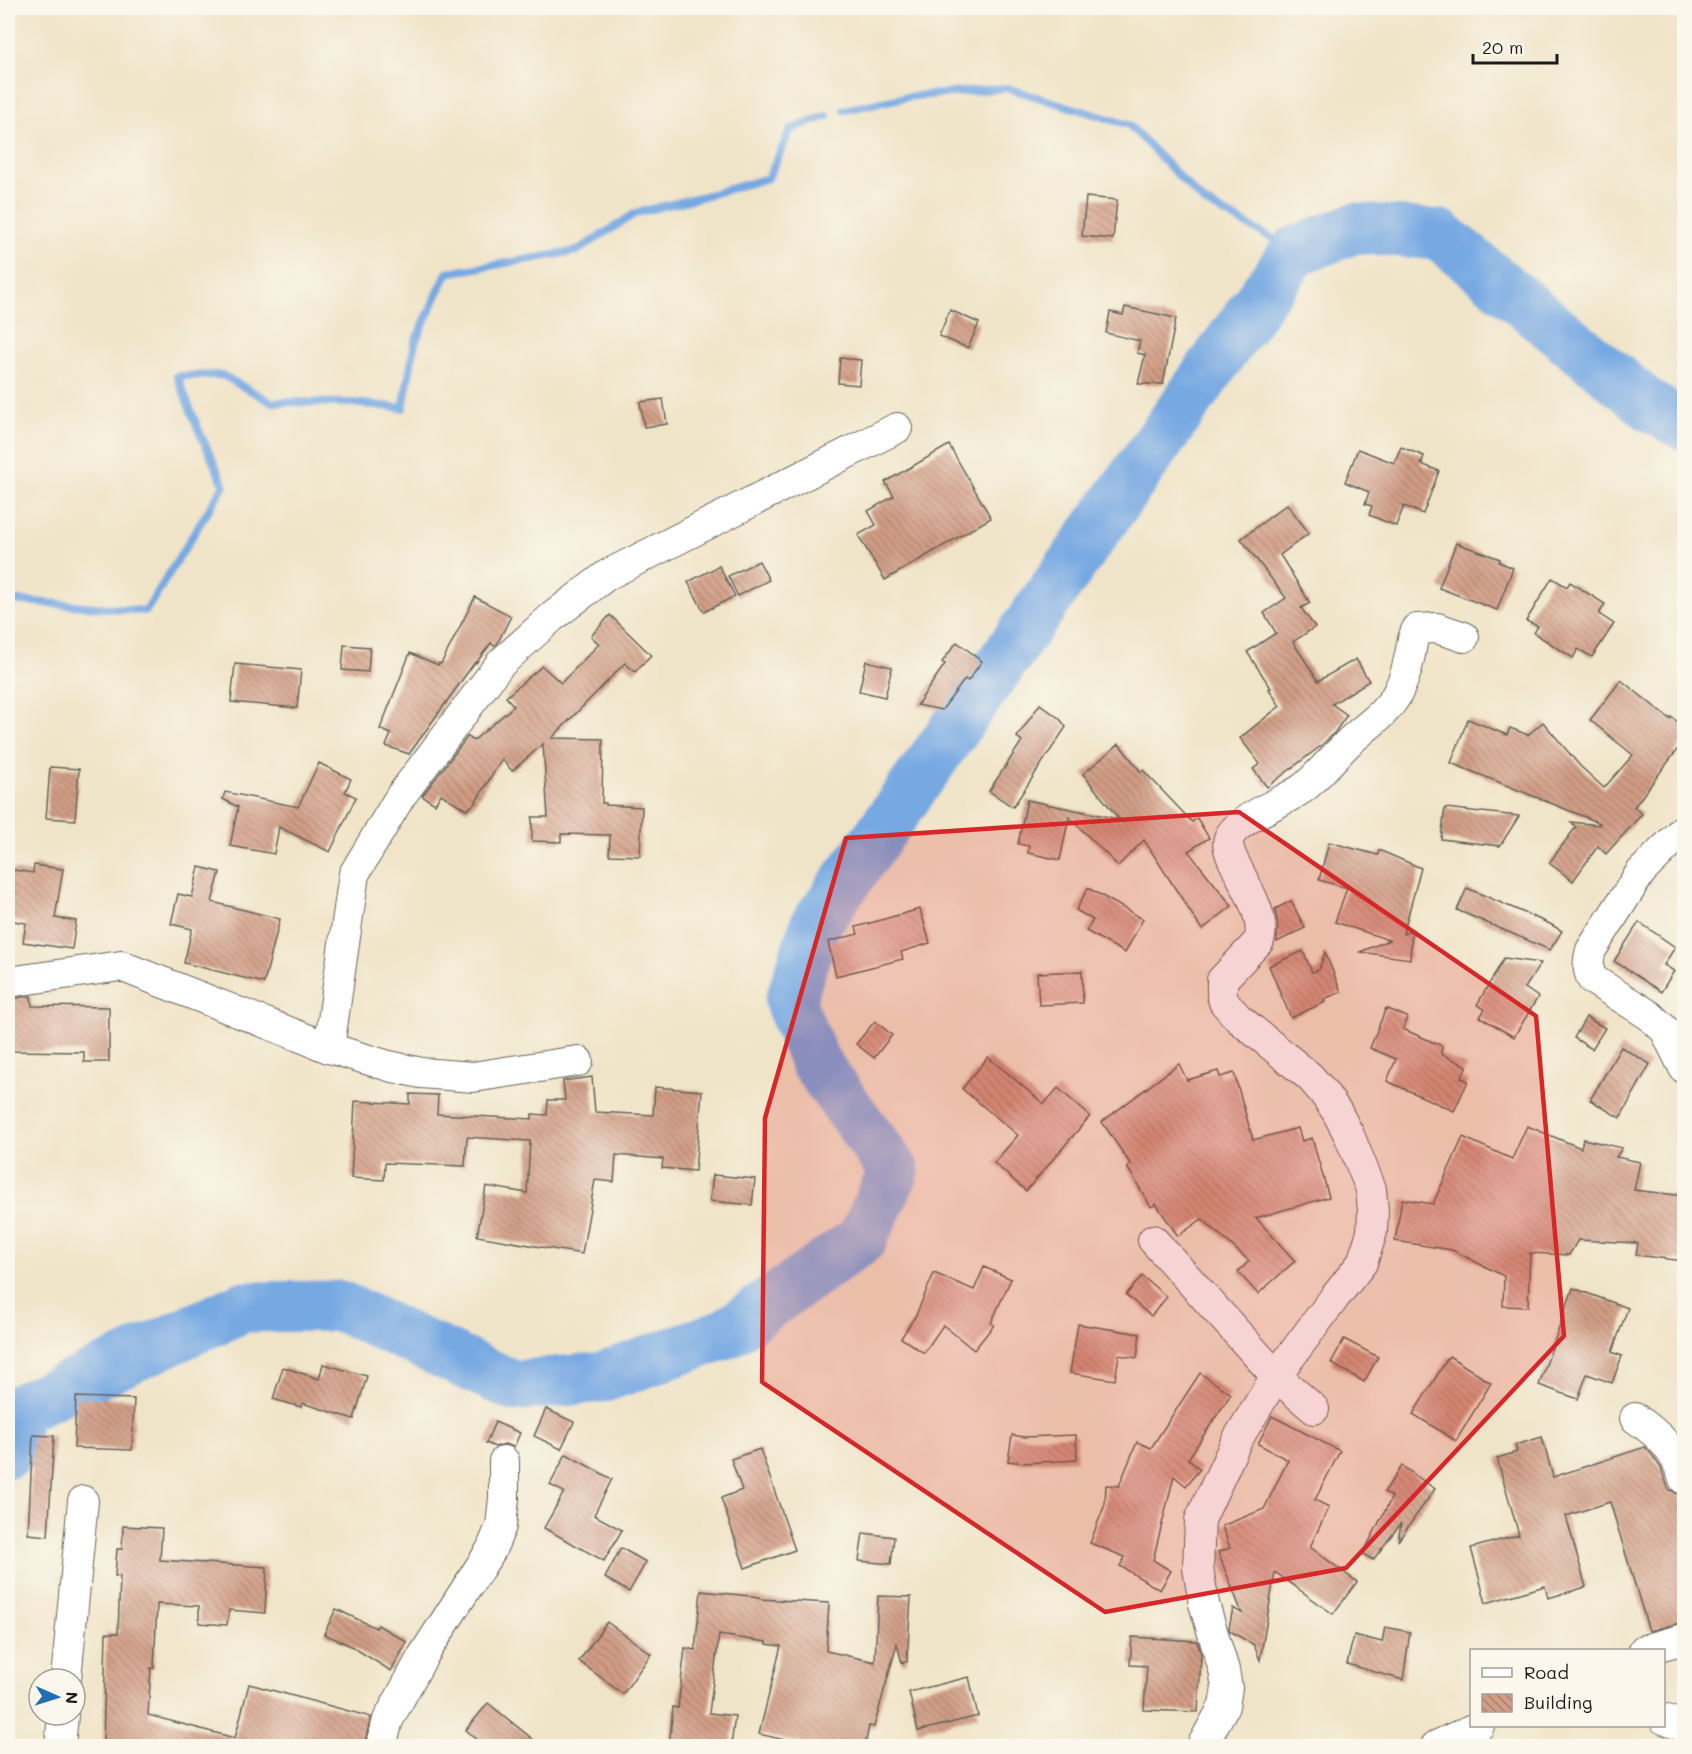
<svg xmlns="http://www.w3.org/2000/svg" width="1692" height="1754" font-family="Mali,sans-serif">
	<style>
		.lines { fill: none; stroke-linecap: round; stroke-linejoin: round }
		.stream { stroke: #76a8e2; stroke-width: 8 }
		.river { stroke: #76a8e2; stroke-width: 51 }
		.building { fill: url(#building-back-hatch) }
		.minor-casing { stroke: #666258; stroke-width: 32 }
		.minor { stroke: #fff; stroke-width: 30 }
		.marked { fill: #d62828; fill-opacity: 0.2; stroke: #d62828; stroke-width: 4.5; stroke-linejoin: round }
	</style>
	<defs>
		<pattern id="building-back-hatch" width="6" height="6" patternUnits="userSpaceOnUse" patternTransform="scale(1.5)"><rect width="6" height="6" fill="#d29d85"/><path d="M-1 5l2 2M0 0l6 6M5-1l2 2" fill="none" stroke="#aa7f6c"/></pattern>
	</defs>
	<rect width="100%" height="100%" fill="#fbf7ec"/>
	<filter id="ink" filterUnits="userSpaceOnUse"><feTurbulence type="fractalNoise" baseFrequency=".0167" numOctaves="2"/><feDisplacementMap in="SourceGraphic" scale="12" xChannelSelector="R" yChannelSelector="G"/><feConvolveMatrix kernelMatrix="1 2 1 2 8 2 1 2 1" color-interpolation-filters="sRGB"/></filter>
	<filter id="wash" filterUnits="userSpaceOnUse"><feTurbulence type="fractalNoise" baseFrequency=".008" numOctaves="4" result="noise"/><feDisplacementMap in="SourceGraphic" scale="24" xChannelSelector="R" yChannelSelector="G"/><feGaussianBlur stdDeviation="1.35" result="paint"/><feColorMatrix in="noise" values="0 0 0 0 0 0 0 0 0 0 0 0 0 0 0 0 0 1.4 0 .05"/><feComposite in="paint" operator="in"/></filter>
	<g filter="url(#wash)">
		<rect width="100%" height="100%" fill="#f0e4c8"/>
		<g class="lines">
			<g class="stream">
				<polyline points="844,110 906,97 1007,88 1129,125 1204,202 1296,251"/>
				<polyline points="8,600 146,611 224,485 199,431 177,376 222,375 271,402 352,403 403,408 415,342 447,273 577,251 636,213 712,194 768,178 791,129 827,116"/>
			</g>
			<polyline class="river" points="8,1453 19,1409 243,1307 340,1306 514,1386 604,1377 727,1333 862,1239 894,1171 815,1062 790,1002 815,925 1266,291 1296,251 1355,228 1440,235 1650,406 1684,425"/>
		</g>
		<g id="blocks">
			<g class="building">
				<polygon points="1086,197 1117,200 1113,239 1082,236"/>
				<polygon points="1125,307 1176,318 1163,384 1138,384 1145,355 1137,353 1140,341 1106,333 1110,312 1123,315"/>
				<polygon points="950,310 979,323 968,348 939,336"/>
				<polygon points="840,358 861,360 859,385 838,383"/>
				<polygon points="663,399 667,424 644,427 640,402"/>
				<polygon points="949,445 991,518 885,580 858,535 876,525 868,511 894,496 885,482"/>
				<polygon points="1401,447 1424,456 1421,464 1439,471 1423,514 1404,506 1396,526 1369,515 1372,506 1365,504 1369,492 1345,482 1358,449 1394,463"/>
				<polygon points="1287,504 1309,533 1280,555 1310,603 1301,608 1315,627 1293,642 1318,681 1356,659 1369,681 1332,704 1347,715 1335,732 1322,745 1267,787 1253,769 1260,764 1240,738 1280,706 1269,689 1271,688 1247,652 1276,633 1264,613 1286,598 1241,539"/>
				<polygon points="1456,543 1500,559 1499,562 1513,568 1497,610 1439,588"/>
				<polygon points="759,561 769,580 738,596 728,576"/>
				<polygon points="719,566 735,596 704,612 688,582"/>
				<polygon points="1552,578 1567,587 1570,582 1605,604 1599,614 1614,624 1592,657 1578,649 1573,658 1534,633 1538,626 1526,621"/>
				<polygon points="475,597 511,616 497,644 494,646 491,643 476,663 475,662 409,754 386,746 391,734 380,729 410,653 438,665 439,663 441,664"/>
				<polygon points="610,615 651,655 635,672 625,663 552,738 603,739 602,803 606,803 606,805 642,807 640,856 609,855 610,835 561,834 561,842 532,841 532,817 548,817 543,744 512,771 502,759 475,803 467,810 441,794 435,804 422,796 468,736 473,741 514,706 506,697 542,666 561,683 599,644 591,636"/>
				<polygon points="957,642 982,661 968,681 965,679 942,710 917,705 945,664 942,662"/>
				<polygon points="344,645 370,647 368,672 342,670"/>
				<polygon points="866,661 892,667 885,697 859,691"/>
				<polygon points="235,664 301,670 297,708 231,702"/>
				<polygon points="1621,680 1670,719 1671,717 1684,726 1684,741 1634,807 1642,814 1606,854 1598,846 1573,881 1549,863 1576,827 1571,822 1599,825 1600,823 1451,763 1468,719 1507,735 1510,728 1528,735 1543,722 1580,766 1604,788 1633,755 1590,720"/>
				<polygon points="1040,704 1060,719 1066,727 1013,807 989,791 1022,741 1017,737"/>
				<polygon points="1119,744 1141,772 1143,770 1192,822 1197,818 1209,838 1188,851 1232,906 1202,930 1144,840 1118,866 1069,817 1060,860 1028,853 1029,846 1018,844 1027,800 1119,819 1083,774"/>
				<polygon points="319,763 351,779 345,792 356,797 330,852 279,827 274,854 230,846 238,807 223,799 225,792 298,807"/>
				<polygon points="50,767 79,769 75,820 46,818"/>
				<polygon points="1445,808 1519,816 1500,846 1441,839"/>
				<polygon points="1329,842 1378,855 1379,850 1421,868 1403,934 1412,930 1410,959 1360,952 1389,940 1335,922 1347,888 1319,880"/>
				<polygon points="34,865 63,869 55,918 76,921 72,949 23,942 26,923 8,920 8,869 33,873"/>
				<polygon points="199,867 220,872 212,902 280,919 264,983 184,963 192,929 171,924 178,894 192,897"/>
				<polygon points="1088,888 1143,919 1125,953 1086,931 1093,920 1076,910"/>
				<polygon points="1467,888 1550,924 1562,931 1550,950 1457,910"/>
				<polygon points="1291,901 1305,928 1277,942 1278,925 1275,909"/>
				<polygon points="920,909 930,943 901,952 903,959 836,976 828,942 858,934 856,927"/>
				<polygon points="1639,922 1675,947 1664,965 1674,971 1661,992 1614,961"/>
				<polygon points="1303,951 1312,972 1319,970 1325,952 1341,992 1324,999 1325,1002 1291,1018 1269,966"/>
				<polygon points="1504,958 1541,963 1525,988 1538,997 1514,1037 1480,1017 1485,1009 1477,1005"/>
				<polygon points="1082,971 1083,1003 1039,1005 1037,973"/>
				<polygon points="31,996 32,1006 109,1007 109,1062 84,1062 84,1052 10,1051 8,1033 8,999"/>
				<polygon points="1386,1008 1407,1017 1403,1029 1442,1046 1441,1054 1467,1066 1461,1078 1468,1081 1454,1111 1387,1081 1396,1059 1370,1048"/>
				<polygon points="1586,1017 1605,1028 1592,1049 1574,1038"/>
				<polygon points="875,1021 892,1035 874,1058 856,1044"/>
				<polygon points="1621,1047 1650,1064 1620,1118 1590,1100"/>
				<polygon points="988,1057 1044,1104 1058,1088 1090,1116 1026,1191 994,1163 1018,1135 962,1089"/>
				<polygon points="1179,1064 1187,1080 1218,1071 1220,1077 1234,1073 1253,1140 1298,1128 1302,1141 1312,1138 1329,1197 1256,1218 1295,1261 1258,1294 1238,1272 1249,1261 1202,1219 1178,1236 1156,1204 1151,1207 1127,1167 1131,1165 1102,1122"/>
				<polygon points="592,1077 595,1112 653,1115 655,1087 702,1091 695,1171 662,1168 663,1159 616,1155 614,1182 595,1180 582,1254 477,1236 486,1186 527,1193 530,1141 467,1137 465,1166 385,1163 384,1180 351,1178 355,1101 410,1104 410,1094 438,1095 437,1114 532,1119 532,1114 547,1115 548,1100 565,1100 563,1081"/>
				<polygon points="1527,1126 1581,1148 1583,1139 1622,1148 1616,1157 1640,1162 1634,1190 1684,1196 1684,1261 1636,1255 1638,1243 1578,1240 1569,1255 1530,1253 1528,1307 1503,1306 1504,1276 1452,1250 1395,1241 1402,1199 1433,1204 1463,1137 1512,1159"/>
				<polygon points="713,1175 755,1179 752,1205 710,1201"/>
				<polygon points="984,1267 1011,1279 991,1323 994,1325 974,1350 943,1325 924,1353 901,1338 916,1315 934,1273 974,1290"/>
				<polygon points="1142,1276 1167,1297 1151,1316 1126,1295"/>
				<polygon points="1573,1288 1628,1308 1612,1352 1622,1356 1612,1383 1587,1374 1578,1399 1539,1385"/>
				<polygon points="1078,1324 1140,1334 1137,1358 1119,1355 1115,1380 1070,1373"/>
				<polygon points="1344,1339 1378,1357 1364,1382 1331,1363"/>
				<polygon points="1449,1356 1491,1383 1456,1441 1413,1414"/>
				<polygon points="323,1364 367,1376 354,1419 302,1403 301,1407 273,1399 283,1367 319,1379"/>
				<polygon points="1200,1373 1231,1394 1188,1459 1200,1469 1186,1486 1174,1476 1153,1560 1171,1571 1160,1590 1120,1566 1125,1557 1090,1543 1105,1504 1106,1485 1119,1486 1137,1442 1151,1448"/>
				<polygon points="76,1397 134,1399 132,1450 74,1448"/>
				<polygon points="546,1409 574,1422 561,1449 534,1436"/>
				<polygon points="1272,1416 1340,1451 1315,1500 1329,1507 1310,1547 1357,1582 1333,1614 1275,1572 1260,1660 1254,1645 1230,1631 1229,1628 1233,1608 1242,1613 1218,1552 1230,1548 1222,1526 1264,1509 1288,1460 1258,1444"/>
				<polygon points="495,1422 520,1433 514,1447 505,1444 495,1447 486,1443"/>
				<polygon points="33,1435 54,1436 48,1536 28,1534"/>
				<polygon points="1012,1435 1024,1437 1076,1435 1077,1460 1023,1463 1008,1461"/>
				<polygon points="1542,1437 1553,1477 1645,1447 1652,1455 1661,1468 1669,1490 1671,1490 1680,1496 1684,1510 1684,1622 1649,1631 1610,1502 1566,1516 1586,1587 1548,1598 1545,1586 1486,1603 1471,1548 1519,1535 1497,1458 1517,1452 1515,1445"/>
				<polygon points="760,1449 795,1550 745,1568 721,1498 742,1490 731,1459"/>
				<polygon points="566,1454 612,1479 594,1515 622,1530 604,1561 544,1528 564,1492 550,1485"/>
				<polygon points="1402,1466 1435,1489 1398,1541 1401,1523 1373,1560 1363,1554 1392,1497 1384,1492"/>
				<polygon points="123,1526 162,1528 160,1560 267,1567 265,1613 229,1610 227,1625 199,1623 199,1606 157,1604 154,1668 151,1668 148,1715 235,1738 249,1684 371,1717 364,1746 103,1746 106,1633 118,1633 120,1576 115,1576 117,1549 122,1549"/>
				<polygon points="863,1533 894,1537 891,1564 859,1561"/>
				<polygon points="621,1548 646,1562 629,1592 605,1578"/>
				<polygon points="701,1591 760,1597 760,1599 829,1603 826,1651 875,1662 878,1596 911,1597 907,1662 902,1663 897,1644 874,1727 869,1726 865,1746 810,1746 759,1734 781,1646 767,1644 767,1642 719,1635 709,1713 735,1716 731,1746 669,1746 673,1707 678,1708 685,1648 695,1650"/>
				<polygon points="336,1609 376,1628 378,1625 407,1642 391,1671 351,1646 324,1634"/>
				<polygon points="607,1622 651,1654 623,1694 579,1661"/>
				<polygon points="1385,1627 1410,1632 1403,1680 1347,1664 1354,1635 1382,1642"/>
				<polygon points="1132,1637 1197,1641 1201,1654 1198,1712 1144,1710 1147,1666 1130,1665"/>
				<polygon points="969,1677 978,1716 918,1731 909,1692"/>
				<polygon points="488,1703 541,1746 485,1746 466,1730"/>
			</g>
		</g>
	</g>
	<g filter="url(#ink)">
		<use href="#blocks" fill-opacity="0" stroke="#666258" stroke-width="1.5"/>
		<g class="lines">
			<g class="minor-casing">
				<g id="minor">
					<path d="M1684 829 1641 872 1591 950C1588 961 1587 968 1592 979L1649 1015 1665 1030 1684 1068"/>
					<polyline points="8,982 121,966 329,1048 389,1066 421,1073 473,1077 578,1061"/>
					<polyline points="329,1048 354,874 400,797 500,664 552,617 607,575 897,428"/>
					<polyline points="1153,1240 1276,1376 1314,1409"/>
					<path d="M1635 1418C1660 1435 1675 1450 1684 1479"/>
					<polyline points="1644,1650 1684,1639"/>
					<polyline points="66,1679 83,1501"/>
					<polyline points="1664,1719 1684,1727"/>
					<polyline points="60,1746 63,1715"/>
					<polyline points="381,1746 388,1720 423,1656 491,1550 501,1526 504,1498 504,1461"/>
					<path d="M1202 1746 1224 1706 1227 1688 1224 1670 1204 1604 1198 1568 1200 1520 1237 1440 1276 1376 1335 1297 1362 1263 1372 1232 1373 1211 1371 1189 1349 1135 1337 1112 1323 1092 1310 1077 1238 1018 1224 1002 1222 995V980L1259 941C1270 907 1221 857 1229 838 1237 817 1289 801 1307 785 1322 771 1335 756 1349 742 1365 727 1386 714 1397 694 1402 684 1407 670 1409 659 1412 648 1411 639 1417 629L1437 628 1464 637"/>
					<polyline points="1436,1746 1479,1726"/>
				</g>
			</g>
			<use href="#minor" class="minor"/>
		</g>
	</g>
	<path class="marked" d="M1239 812 1536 1016 1564 1336 1346 1568 1105 1612 762 1382 765 1118 846 838Z"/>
	<rect width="1692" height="1754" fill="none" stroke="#fbf7ec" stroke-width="30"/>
	<rect x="1470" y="1649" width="195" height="78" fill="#fbf7ec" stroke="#a29f99" stroke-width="1.5"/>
	<rect x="1482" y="1668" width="30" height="9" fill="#ffffff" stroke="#a29f99" stroke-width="1.5"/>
	<text x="1524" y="1679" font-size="18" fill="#1c1c1c">Road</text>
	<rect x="1482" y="1694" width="30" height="18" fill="url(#building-back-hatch)" stroke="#a29f99" stroke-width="1.5"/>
	<text x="1524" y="1709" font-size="18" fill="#1c1c1c">Building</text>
	<g transform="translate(57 1697) rotate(93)"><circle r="28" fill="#fbf7ec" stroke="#a29f99" stroke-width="1.5"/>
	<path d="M0-4.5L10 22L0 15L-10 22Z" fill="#1f6fb2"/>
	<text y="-9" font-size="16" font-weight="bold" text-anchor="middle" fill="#1c1c1c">N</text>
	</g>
	<path d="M1473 54v9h84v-9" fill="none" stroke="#1c1c1c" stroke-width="3"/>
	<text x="1482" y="54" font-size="18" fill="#1c1c1c" stroke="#fbf7ec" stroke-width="4.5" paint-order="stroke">20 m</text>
</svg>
